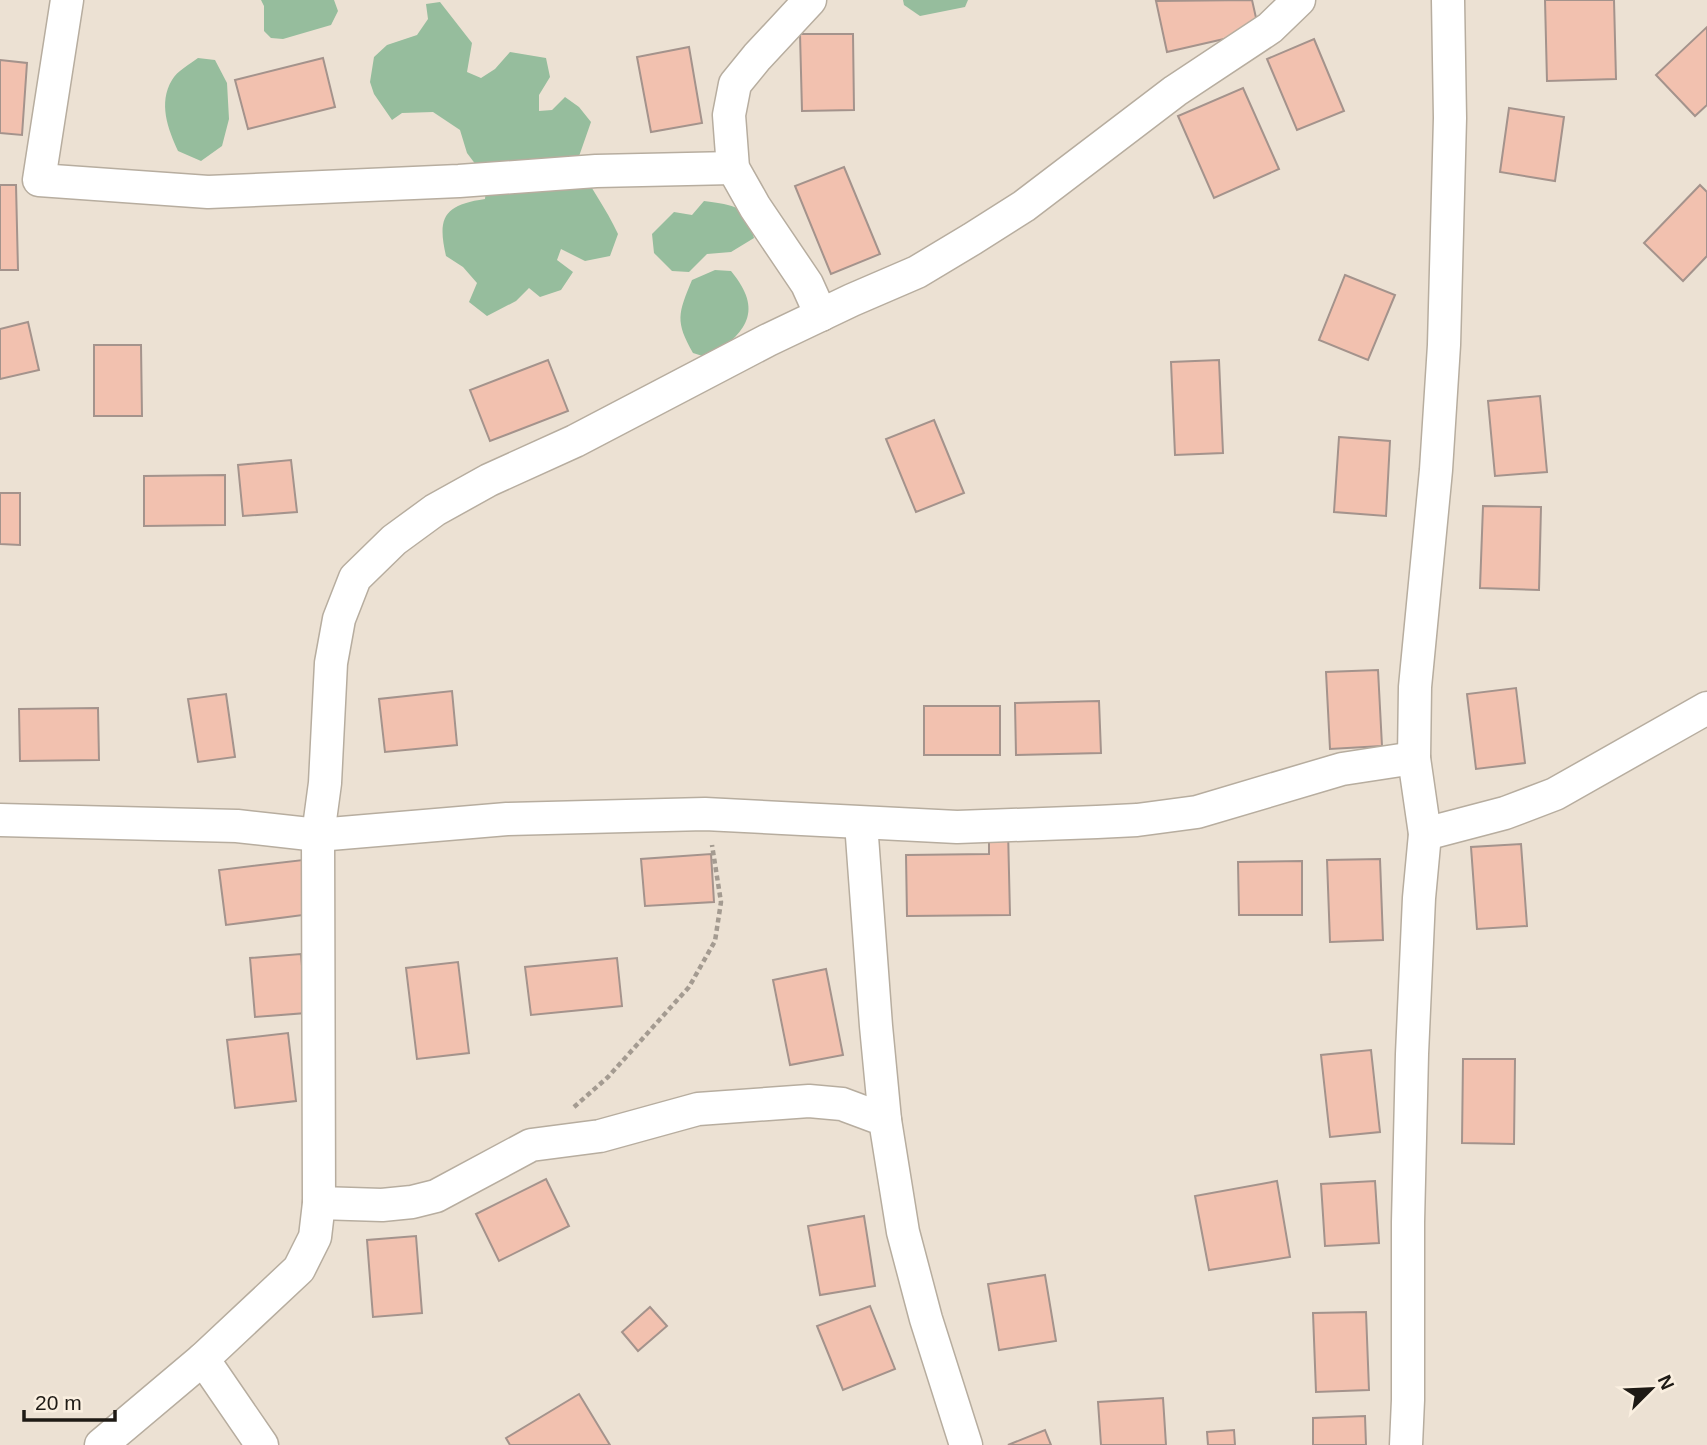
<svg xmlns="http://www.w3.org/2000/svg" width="1707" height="1445" font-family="Arial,sans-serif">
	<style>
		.forest { fill: #96bd9d }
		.building { fill: #f2c1af; stroke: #a4938c; stroke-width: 2 }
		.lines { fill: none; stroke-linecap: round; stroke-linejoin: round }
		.street-casing { stroke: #b7ad9f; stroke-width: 35 }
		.path { stroke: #a49b91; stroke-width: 4.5; stroke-dasharray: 5 3.5; stroke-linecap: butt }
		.street { stroke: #fff; stroke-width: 32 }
	</style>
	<rect width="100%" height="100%" fill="#ece1d3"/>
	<g class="forest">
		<polygon points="261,0 334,0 338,11 331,25 283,39 271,38 264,31 264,6"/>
		<polygon points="903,0 968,0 965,7 920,16 904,5"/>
		<path d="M440 2 472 43 467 72 481 78 495 69 510 52 546 58 550 77 539 95V111L552 110 565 97 579 107 591 122 577 162C590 187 606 208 618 234L610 256 585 261 561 249 557 260 573 272 561 290 540 297 529 288 516 301 487 316 469 302 477 283 463 267 446 256C437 217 444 205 485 199L486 187 479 169 467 153 460 130 433 112 402 113 392 120 374 94 370 82 374 57 387 45 417 35 428 19 426 4Z"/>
		<path d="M198 58 215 60 227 83 229 119 222 146 201 161 178 151C168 129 158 103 172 80 177 71 190 64 198 58Z"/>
		<path d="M704 201C735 205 747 206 754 238L731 252 707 254 689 272 672 271 654 253 652 234 674 212 692 215Z"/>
		<path d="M715 270 731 271C764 311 747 332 709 358L693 353C675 321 678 314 692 280Z"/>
	</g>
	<g class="building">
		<polygon points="1252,0 1259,31 1167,52 1156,1"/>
		<polygon points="1545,0 1614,0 1616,79 1547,81"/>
		<polygon points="1707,27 1707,105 1695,116 1656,75"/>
		<polygon points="800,34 853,34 854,110 802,111"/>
		<polygon points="1314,39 1344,111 1297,130 1267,59"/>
		<polygon points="689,47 702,123 651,132 637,57"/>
		<polygon points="323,58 335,107 248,129 235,80"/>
		<polygon points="0,60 27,63 22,135 0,133"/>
		<polygon points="1243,88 1279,169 1214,198 1178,116"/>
		<polygon points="1509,108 1564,117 1555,181 1500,172"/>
		<polygon points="844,167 880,254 831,274 795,186"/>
		<polygon points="0,185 16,185 18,270 0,270"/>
		<polygon points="1700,185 1707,192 1707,256 1683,281 1644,243"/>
		<polygon points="1345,275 1395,295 1368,360 1319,340"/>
		<polygon points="28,322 39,370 0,379 0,329"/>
		<polygon points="94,345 141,345 142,416 94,416"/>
		<polygon points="548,360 568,411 490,441 470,390"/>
		<polygon points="1219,360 1223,453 1175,455 1171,362"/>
		<polygon points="1540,396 1547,472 1495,476 1488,401"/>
		<polygon points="934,420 964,493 916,512 886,439"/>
		<polygon points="1339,437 1390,441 1386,516 1334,512"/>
		<polygon points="291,460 297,512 243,516 238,465"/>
		<polygon points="225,475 225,525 144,526 144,476"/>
		<polygon points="0,493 20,493 20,545 0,544"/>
		<polygon points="1483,506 1541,507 1539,590 1480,588"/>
		<polygon points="1378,670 1382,746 1330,749 1326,672"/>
		<polygon points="1516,688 1525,763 1476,769 1467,694"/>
		<polygon points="452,691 457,745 385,752 379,699"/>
		<polygon points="226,694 235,757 198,762 188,699"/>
		<polygon points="1099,701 1101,753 1016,755 1015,703"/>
		<rect x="924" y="706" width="76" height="49"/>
		<polygon points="98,708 99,760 20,761 19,709"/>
		<polygon points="1008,830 1010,915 907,916 906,855 989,854 989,831"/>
		<polygon points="1521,844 1527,926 1477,929 1471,847"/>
		<polygon points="711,854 714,902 645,906 641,859"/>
		<polygon points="1380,859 1383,940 1330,942 1327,860"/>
		<polygon points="303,860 311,914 226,925 219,870"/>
		<polygon points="1302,861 1302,915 1239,915 1238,862"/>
		<polygon points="301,954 306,1013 255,1017 250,958"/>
		<polygon points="617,958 622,1006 531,1015 525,967"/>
		<polygon points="458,962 469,1053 417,1059 406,968"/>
		<polygon points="826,969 843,1055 790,1065 773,980"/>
		<polygon points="288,1033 296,1101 235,1108 227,1040"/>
		<polygon points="1371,1050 1380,1132 1330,1137 1321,1055"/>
		<polygon points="1463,1059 1515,1059 1514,1144 1462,1143"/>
		<polygon points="546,1179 569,1226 499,1261 476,1214"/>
		<polygon points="1277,1181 1290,1257 1209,1270 1195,1196"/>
		<polygon points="1375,1181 1379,1243 1325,1246 1321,1184"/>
		<polygon points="864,1216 875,1286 820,1295 808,1226"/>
		<polygon points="416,1236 422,1313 373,1317 367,1240"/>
		<polygon points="1045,1275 1056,1341 999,1350 988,1284"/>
		<polygon points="870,1306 895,1369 843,1390 817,1326"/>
		<polygon points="650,1307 667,1326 638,1351 622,1332"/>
		<polygon points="1366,1312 1369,1390 1316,1392 1313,1313"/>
		<polygon points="579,1394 610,1445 510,1445 506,1438"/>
		<polygon points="1163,1398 1166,1445 1101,1445 1098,1402"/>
		<polygon points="1365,1416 1366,1445 1313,1445 1313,1418"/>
		<polygon points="1045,1430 1051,1445 1008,1445"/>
		<polygon points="1234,1430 1235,1445 1208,1445 1207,1432"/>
	</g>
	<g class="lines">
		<g class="street-casing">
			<g id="street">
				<polyline points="67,0 39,180 208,192 459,181 596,171 733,168"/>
				<polyline points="810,0 757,57 735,84 729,115 733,168 755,207 807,284 821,315"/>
				<polyline points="0,820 237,826 318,835 507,819 705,814 957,827 1097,822 1137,820 1197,812 1342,769 1414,758"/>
				<polyline points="861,823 876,1026 885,1120"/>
				<polyline points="1425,834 1505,813 1555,794 1707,708"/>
				<polyline points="319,1203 382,1205 412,1202 436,1196 531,1145 600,1136 698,1109 809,1101 842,1104 885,1120 903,1232 926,1319 966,1445"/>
				<polyline points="203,1359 262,1445"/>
				<polyline points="101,1445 203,1359 299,1269 315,1237 319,1203 318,835 325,783 331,663 339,619 355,578 394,540 435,510 489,480 575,441 768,340 852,300 917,272 972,239 1024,206 1175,91 1270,28 1299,0"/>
				<polyline points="1406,1445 1408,1400 1408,1222 1412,1054 1419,898 1425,834 1414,758 1415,687 1436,470 1444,345 1450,118 1448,0"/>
			</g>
		</g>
		<polyline class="path" points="574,1107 608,1077 689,987 715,941 721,902 712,845"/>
		<use href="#street" class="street"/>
	</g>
	<g transform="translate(1651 1389) rotate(66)" stroke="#faefe0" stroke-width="5" paint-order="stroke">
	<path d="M0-5L12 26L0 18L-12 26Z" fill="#1e1a15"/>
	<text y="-10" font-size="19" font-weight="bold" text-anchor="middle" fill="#1e1a15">N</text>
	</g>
	<path d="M24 1410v10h91v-10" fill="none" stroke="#1e1a15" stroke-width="3.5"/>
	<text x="35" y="1410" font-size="21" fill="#1e1a15" stroke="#faefe0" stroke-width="5" paint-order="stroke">20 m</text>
</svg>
